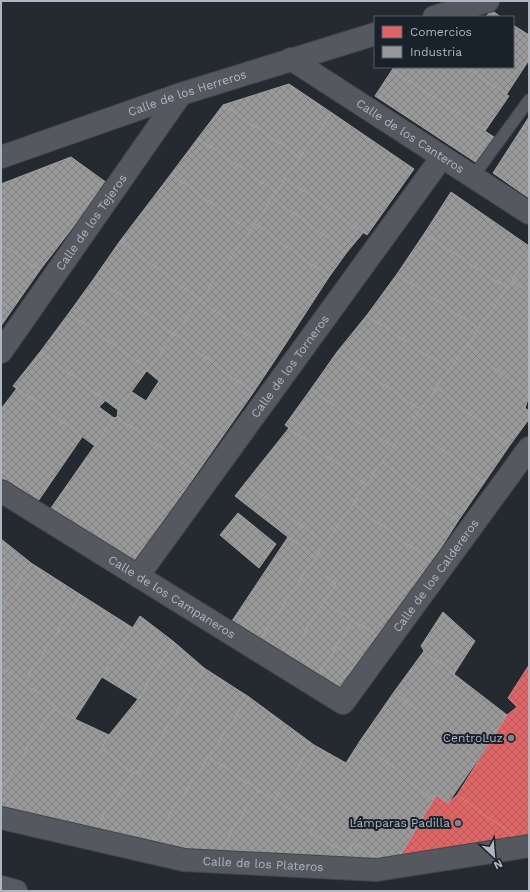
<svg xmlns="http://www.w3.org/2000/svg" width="530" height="892" font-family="'Work Sans',sans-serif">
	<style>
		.shops { fill: url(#shops-cross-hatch); stroke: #d17e82 }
		.industry { fill: url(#industry-cross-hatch); stroke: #9fa2a5 }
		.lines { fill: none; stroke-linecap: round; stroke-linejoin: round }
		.lane-casing { stroke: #42464b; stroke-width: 13 }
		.street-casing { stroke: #42464b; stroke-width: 24 }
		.primary-casing { stroke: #42464d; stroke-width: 24 }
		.lane { stroke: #55585e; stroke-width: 11 }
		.street { stroke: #55585e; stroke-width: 22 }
		.primary { stroke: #575b60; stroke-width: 22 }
		.poi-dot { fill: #7e858f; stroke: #19212a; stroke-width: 1.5 }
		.labels { text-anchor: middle; stroke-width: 4; stroke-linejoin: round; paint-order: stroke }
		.street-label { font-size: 12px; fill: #aeb6c2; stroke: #19212a }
		.poi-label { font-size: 12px; fill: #aeb6c2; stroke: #19212a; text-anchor: end }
	</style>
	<defs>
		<pattern id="shops-cross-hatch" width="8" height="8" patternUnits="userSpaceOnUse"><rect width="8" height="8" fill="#e06666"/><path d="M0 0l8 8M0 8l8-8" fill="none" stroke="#b55a5b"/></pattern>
		<pattern id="industry-cross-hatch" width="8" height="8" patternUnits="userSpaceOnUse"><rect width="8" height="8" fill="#999"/><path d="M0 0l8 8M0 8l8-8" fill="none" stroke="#808081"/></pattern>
	</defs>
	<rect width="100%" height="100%" fill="#252a30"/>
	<g class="shops">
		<polygon points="529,665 529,846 457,795 507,715 517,707 508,698"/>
		<polygon points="436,795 448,803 457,795 524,843 393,868"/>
	</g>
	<g class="industry">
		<polygon points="491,10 501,17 486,17"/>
		<polygon points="513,25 529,35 529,60 506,95 465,67 513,67"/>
		<polygon points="394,67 465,67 509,96 485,131 392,70"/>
		<polygon points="392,70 494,137 477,163 375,96"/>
		<polygon points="289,84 332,113 300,157 223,105"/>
		<polygon points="223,105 300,157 276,192 198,138"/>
		<polygon points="332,113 414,169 367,235 285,178"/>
		<polygon points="529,117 529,198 493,173"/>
		<polygon points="198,138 276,192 250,231 171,174"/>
		<polygon points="71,157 107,183 40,270 1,244 1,184"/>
		<polygon points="171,174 250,231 200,300 120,241"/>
		<polygon points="285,178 363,233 347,252 272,198"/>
		<polygon points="451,192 529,246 529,256 507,288 424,234"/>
		<polygon points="272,198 347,252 329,277 255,224"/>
		<polygon points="255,224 329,277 277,357 200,300"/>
		<polygon points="424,234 507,288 479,329 397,274"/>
		<polygon points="120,241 200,300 174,334 95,277"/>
		<polygon points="1,244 40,270 12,310 1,301"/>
		<polygon points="529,256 529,294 512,281"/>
		<polygon points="397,274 479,329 449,370 367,315"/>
		<polygon points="95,277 174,334 148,369 69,313"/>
		<polygon points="512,281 529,294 529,396 467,345"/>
		<polygon points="200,300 277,357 253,393 174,334"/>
		<polygon points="1,301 12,310 1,326"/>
		<polygon points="69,313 148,369 118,410 40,352"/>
		<polygon points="367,315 449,370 420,410 337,352"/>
		<polygon points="174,334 253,393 197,473 117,417 118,410 132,392 146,401 159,381 147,371"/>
		<polygon points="467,345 529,396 525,408 529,411 529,419 510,445 436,388"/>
		<polygon points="40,352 106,400 99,407 114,418 95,446 13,386"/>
		<polygon points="337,352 420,410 393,447 311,389"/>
		<polygon points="17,388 82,437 32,510 1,491 1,409"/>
		<polygon points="436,388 510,445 484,483 410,425"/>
		<polygon points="311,389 393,447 366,485 285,425"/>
		<polygon points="117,417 197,473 129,571 44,518 114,418"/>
		<polygon points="410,425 484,483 458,521 382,462"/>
		<polygon points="289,428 366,485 325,544 246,482"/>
		<polygon points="382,462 458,521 432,562 353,504"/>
		<polygon points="246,482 325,544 315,558 235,496"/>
		<polygon points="353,504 434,564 381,639 324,602 336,584 312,563"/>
		<polygon points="238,513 276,544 259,568 220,535"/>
		<polygon points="288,537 315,558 254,648 226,630"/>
		<polygon points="1,539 31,563 1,609"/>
		<polygon points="31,563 81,595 24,683 1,667 1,609"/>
		<polygon points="312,563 336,584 283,666 254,648"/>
		<polygon points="81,595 133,628 75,719 53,709 55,705 24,683"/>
		<polygon points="324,602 353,620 313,684 283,666"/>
		<polygon points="443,612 475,641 454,674 424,651 421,646"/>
		<polygon points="140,616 174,642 138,699 102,677"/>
		<polygon points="353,620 387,643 367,669 336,647"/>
		<polygon points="174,642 204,668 139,773 133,773 101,749 109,735 138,699"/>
		<polygon points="336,647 367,669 347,698 318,676"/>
		<polygon points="424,651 507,715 477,761 394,692"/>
		<polygon points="1,667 55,705 1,789"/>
		<polygon points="204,668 249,697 145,851 88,838 133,773 139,773"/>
		<polygon points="394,692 477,761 448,803 436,795 433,800 360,741"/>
		<polygon points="249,697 314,745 273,801 209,757"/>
		<polygon points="53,709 109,735 101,749 133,773 88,838 1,818 1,789"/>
		<polygon points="360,741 433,800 393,868 354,843 348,854 311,833 315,824 273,801 314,745 346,763"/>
		<polygon points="209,757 258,790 213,861 145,851"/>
		<polygon points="258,790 315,824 311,833 348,854 354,843 393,868 213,861"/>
	</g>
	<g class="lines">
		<g class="lane-casing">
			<polyline id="lane" points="473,177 529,100"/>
		</g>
		<g class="street-casing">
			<g id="street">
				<polyline points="434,17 488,1"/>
				<path id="s1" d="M291 59 529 213"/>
				<path id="s2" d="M1 157 181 94 375 34"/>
				<path id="s3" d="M1 352 181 94"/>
				<path id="s4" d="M1 491 343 703 529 448"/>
				<path id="s5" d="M138 576 442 157"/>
				<path id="s6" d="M1 818 184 860 377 870 529 846"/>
			</g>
		</g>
		<g class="primary-casing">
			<polyline id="primary" points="1,887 16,891"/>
		</g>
		<use href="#lane" class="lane"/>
		<use href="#street" class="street"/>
		<use href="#primary" class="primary"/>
	</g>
	<g class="poi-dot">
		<circle cx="511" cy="738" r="4"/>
		<circle cx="458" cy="823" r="4"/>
	</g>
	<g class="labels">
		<g class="street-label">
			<text dy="4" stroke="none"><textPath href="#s2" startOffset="197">Calle de los Herreros</textPath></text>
			<text dy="4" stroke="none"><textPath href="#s1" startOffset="142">Calle de los Canteros</textPath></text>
			<text dy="4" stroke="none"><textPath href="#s3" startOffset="158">Calle de los Tejeros</textPath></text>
			<text dy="4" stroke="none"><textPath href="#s5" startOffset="259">Calle de los Torneros</textPath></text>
			<text dy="4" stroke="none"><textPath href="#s4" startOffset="560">Calle de los Caldereros</textPath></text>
			<text dy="4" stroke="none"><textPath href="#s4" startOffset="201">Calle de los Campaneros</textPath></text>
			<text dy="4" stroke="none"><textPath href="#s6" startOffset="267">Calle de los Plateros</textPath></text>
		</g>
		<g class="poi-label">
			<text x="503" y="742">CentroLuz</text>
			<text x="450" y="827">Lámparas Padilla</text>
		</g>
	</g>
	<rect width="530" height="892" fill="none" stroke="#aeb6c2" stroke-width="4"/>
	<rect x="374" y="16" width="140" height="52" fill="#19212a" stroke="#555d67"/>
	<rect x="382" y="26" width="20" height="12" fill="#e06666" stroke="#555d67"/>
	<text x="410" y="36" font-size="12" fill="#aeb6c2">Comercios</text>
	<rect x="382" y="46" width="20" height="12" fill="#999999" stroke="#555d67"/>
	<text x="410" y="56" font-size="12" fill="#aeb6c2">Industria</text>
	<g transform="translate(494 856) rotate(154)" stroke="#19212a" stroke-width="3" paint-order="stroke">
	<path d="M0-3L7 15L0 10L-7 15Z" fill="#aeb6c2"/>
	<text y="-6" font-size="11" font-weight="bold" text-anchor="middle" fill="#aeb6c2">N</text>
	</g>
</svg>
